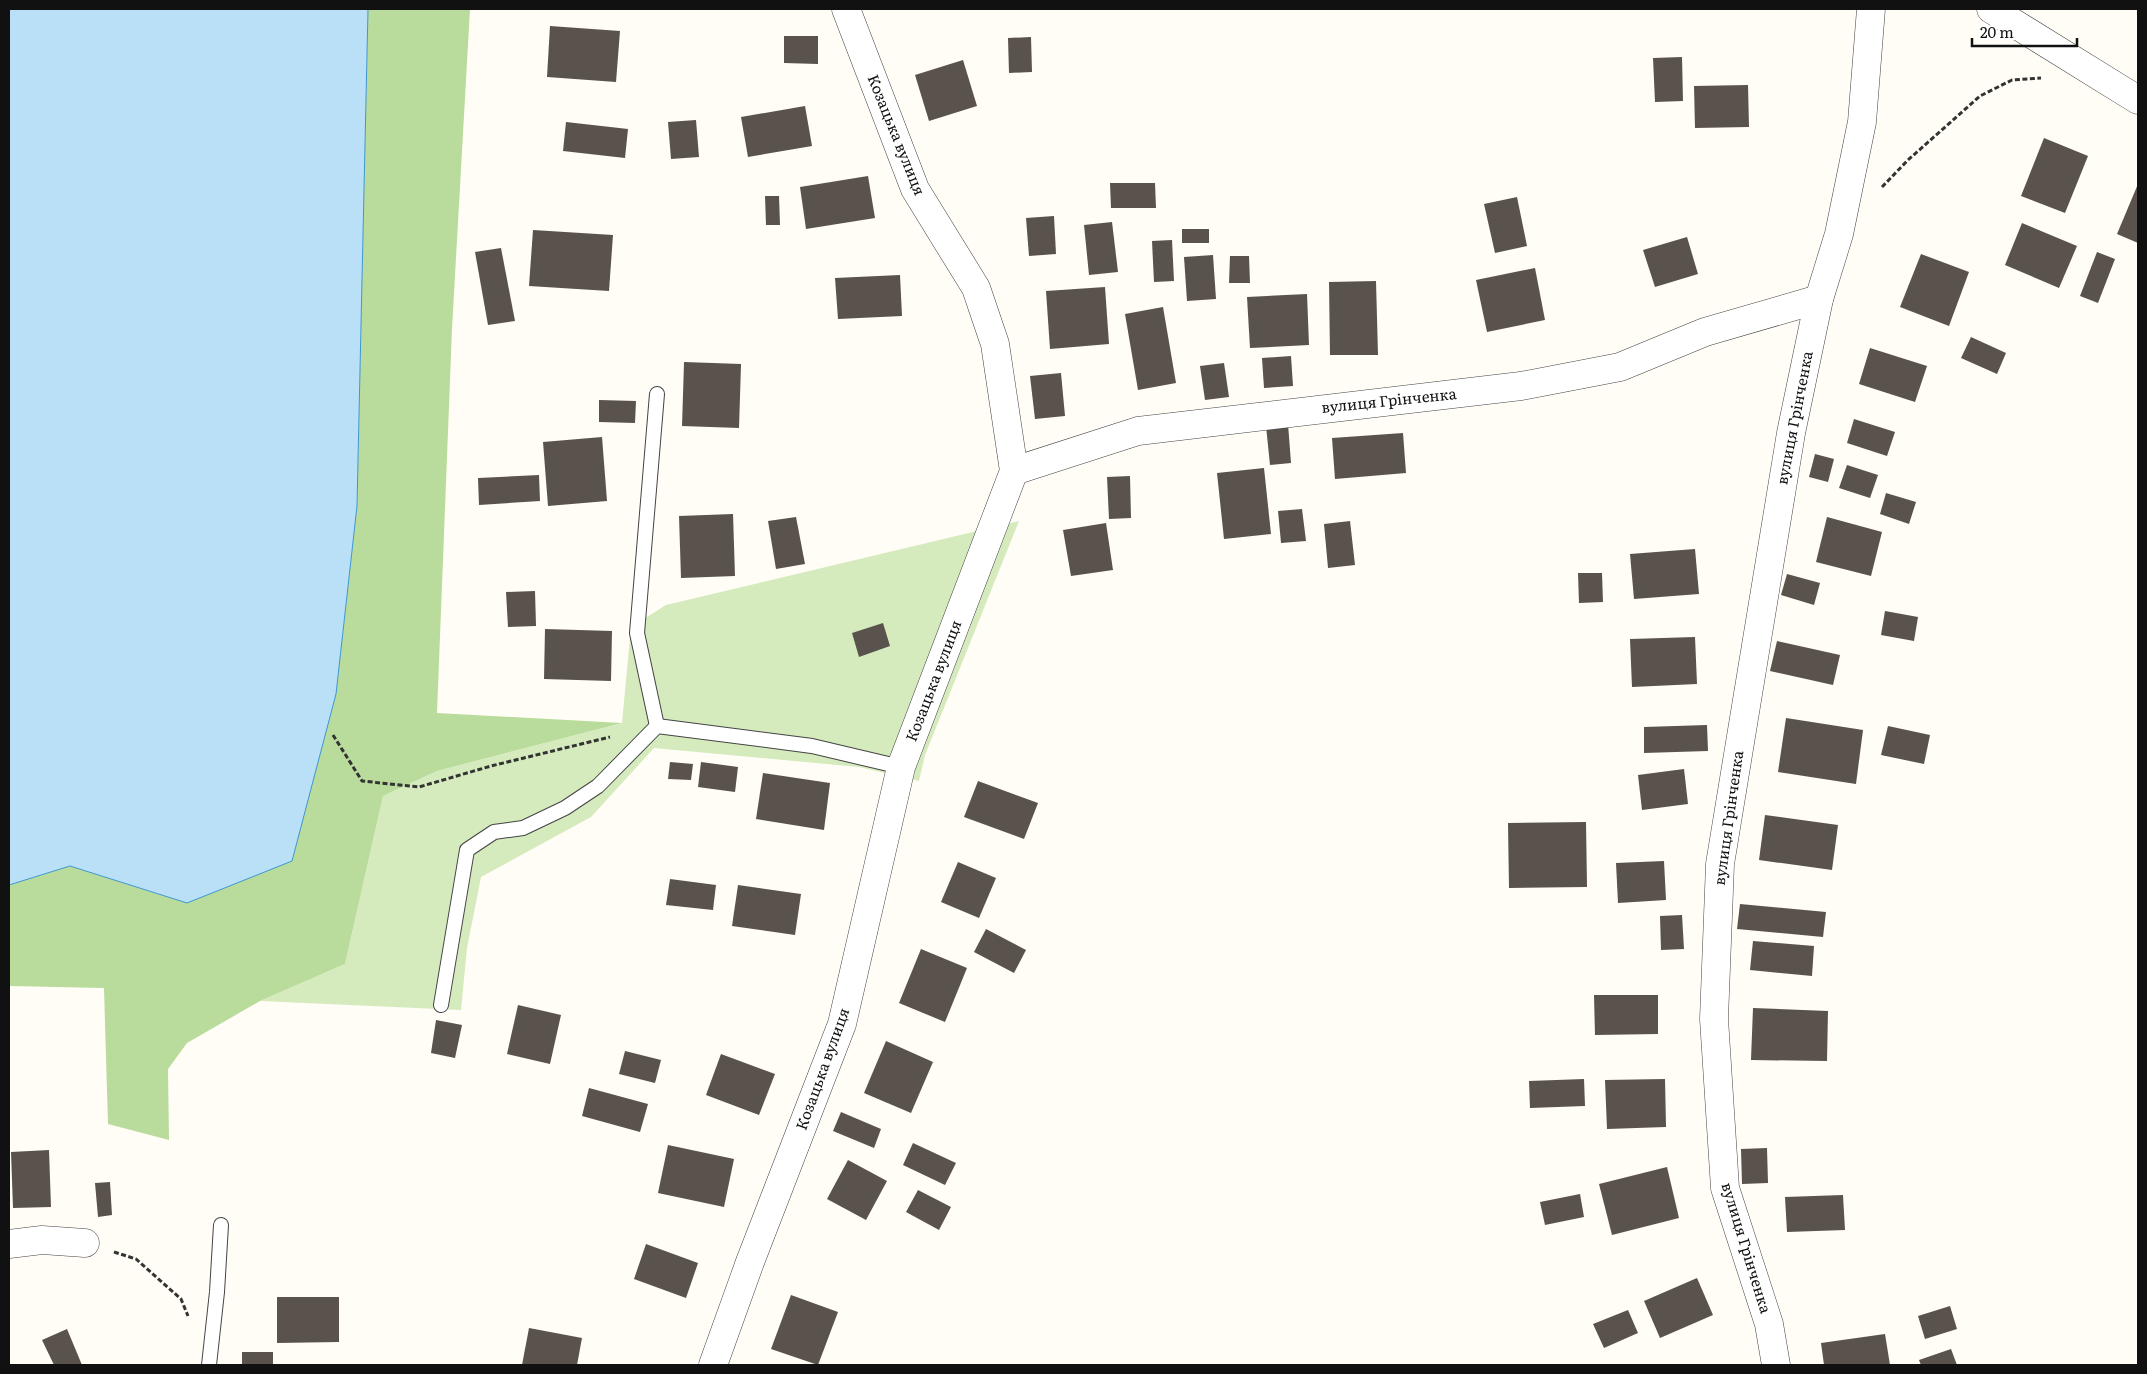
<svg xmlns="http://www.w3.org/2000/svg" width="2147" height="1374" font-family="Literata,serif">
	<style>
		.green { fill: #d5ebbd }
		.forest { fill: #b9dc9c }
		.water { fill: #b9e0f7; stroke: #3f96cf }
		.building { fill: #5a524d }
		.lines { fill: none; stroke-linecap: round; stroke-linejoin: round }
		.lane-casing { stroke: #444; stroke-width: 16 }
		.street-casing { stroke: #444; stroke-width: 29 }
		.path { stroke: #333; stroke-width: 3; stroke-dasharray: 5 2.5; stroke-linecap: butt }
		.lane { stroke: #fff; stroke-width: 14 }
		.street { stroke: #fff; stroke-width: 28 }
		.labels { text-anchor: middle; stroke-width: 5; stroke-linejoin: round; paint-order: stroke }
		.street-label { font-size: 15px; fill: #111; stroke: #fff }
	</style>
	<rect width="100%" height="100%" fill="#fffdf5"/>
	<polygon class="green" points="1019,521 925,755 919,781 859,767 654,748 591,817 481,877 467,948 461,1010 260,1001 345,964 383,796 437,771 622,723 631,627 666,605"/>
	<polygon class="forest" points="368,9 470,9 452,329 437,713 622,723 437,771 383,796 345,964 260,1001 187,1043 168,1069 169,1140 108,1124 104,988 9,986 9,885 70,866 187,903 336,694 357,506"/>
	<polygon class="water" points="9,9 368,9 357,506 336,694 292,861 187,903 70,866 9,885"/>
	<g class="building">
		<polygon points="550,26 620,31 616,82 547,77"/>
		<polygon points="784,36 818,36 818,64 784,63"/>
		<polygon points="1031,37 1032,72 1009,73 1008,38"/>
		<polygon points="1682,57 1683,101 1655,102 1653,58"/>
		<polygon points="963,60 977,106 929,121 915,75"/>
		<polygon points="1748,85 1749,127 1695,128 1694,86"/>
		<polygon points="805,106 812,146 748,157 741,117"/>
		<polygon points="696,120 699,157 671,159 668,122"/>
		<polygon points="566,122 628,129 625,158 563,151"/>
		<polygon points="2044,138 2088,156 2065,213 2021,196"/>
		<polygon points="868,176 875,218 806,229 800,187"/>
		<polygon points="1110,183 1155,183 1156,208 1111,208"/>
		<polygon points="2138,184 2138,243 2117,234"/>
		<polygon points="765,196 779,196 780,225 766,225"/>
		<polygon points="1517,197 1527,246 1495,253 1484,204"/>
		<polygon points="1054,216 1056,254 1029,256 1026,218"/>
		<polygon points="1112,222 1118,272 1089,275 1084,225"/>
		<polygon points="2022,223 2077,246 2059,288 2005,265"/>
		<rect x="1182" y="229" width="27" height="14"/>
		<polygon points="533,230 613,235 609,291 529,286"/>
		<polygon points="1687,237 1698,274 1655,287 1643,250"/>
		<polygon points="1172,240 1174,281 1154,282 1152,241"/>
		<polygon points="501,248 515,321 488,325 475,252"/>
		<polygon points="2097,252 2115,259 2098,303 2080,296"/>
		<polygon points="1921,254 1969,272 1949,326 1900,307"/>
		<polygon points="1213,255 1216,299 1187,301 1184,257"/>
		<polygon points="1230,256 1249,256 1250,283 1229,283"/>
		<polygon points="1535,268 1545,320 1487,332 1476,280"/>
		<polygon points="900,275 902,316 838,319 835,278"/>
		<polygon points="1376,281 1378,355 1330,355 1329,282"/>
		<polygon points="1105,287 1109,344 1050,349 1046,291"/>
		<polygon points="1307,294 1309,345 1250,348 1247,297"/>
		<polygon points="1163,307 1176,383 1138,390 1125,314"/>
		<polygon points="1971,337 2006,353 1997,374 1961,358"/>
		<polygon points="1870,348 1927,366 1915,402 1859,384"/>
		<polygon points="1291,356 1293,386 1264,388 1262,358"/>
		<polygon points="684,362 741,364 739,428 682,426"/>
		<polygon points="1224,363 1229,397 1205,400 1200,366"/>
		<polygon points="1061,373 1065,416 1035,419 1030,376"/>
		<polygon points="599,400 636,401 635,423 599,422"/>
		<polygon points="1854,419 1895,432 1887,456 1847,443"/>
		<polygon points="1288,424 1291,463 1270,465 1266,426"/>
		<polygon points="1403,433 1406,473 1335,479 1332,438"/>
		<polygon points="602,437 607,501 548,506 543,442"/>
		<polygon points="1815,454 1834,459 1828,482 1809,477"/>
		<polygon points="1847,465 1878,475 1870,498 1839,488"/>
		<polygon points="1264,468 1271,534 1224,539 1217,473"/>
		<polygon points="539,475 540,501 479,505 478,478"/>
		<polygon points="1130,476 1131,518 1109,519 1107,477"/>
		<polygon points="1886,493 1916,502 1909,524 1880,514"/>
		<polygon points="1302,509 1306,541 1281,543 1278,511"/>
		<polygon points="733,514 735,576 681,578 679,516"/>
		<polygon points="796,517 805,564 776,569 768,521"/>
		<polygon points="1827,517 1882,532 1871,576 1816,562"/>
		<polygon points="1350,521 1355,565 1328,568 1324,524"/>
		<polygon points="1106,523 1113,570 1071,576 1063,530"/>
		<polygon points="1695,549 1699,594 1634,599 1630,554"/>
		<polygon points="1578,573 1602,573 1603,602 1579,603"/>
		<polygon points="1787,574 1820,583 1814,605 1781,595"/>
		<polygon points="535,591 536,626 508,627 506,592"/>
		<polygon points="1885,611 1918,617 1914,641 1881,635"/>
		<polygon points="883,623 890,646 859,657 852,633"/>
		<polygon points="545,629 612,631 611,681 544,679"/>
		<polygon points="1695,637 1697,684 1632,687 1630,639"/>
		<polygon points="1777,641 1840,655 1833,685 1770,671"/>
		<polygon points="1786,718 1863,730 1856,784 1778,772"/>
		<polygon points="1707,725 1708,751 1644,753 1644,727"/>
		<polygon points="1888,726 1930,735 1924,764 1881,755"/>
		<polygon points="670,762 693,764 691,780 668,779"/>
		<polygon points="701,762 738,767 735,792 698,787"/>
		<polygon points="1684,769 1688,804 1642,810 1638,775"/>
		<polygon points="763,773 830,783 824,830 756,819"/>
		<polygon points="978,781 1038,803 1024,839 964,817"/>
		<polygon points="1765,815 1838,825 1832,870 1759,860"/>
		<polygon points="1586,822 1587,887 1509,888 1508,823"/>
		<polygon points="1664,861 1666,900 1618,903 1616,863"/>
		<polygon points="958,862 996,878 979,918 941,902"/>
		<polygon points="670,879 716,885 713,910 666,905"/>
		<polygon points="738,885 801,894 795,935 732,926"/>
		<polygon points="1740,904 1826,912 1823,937 1737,929"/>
		<polygon points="1682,915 1684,949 1661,950 1660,916"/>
		<polygon points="986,929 1026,950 1014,973 974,952"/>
		<polygon points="1753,941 1814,946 1812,976 1750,970"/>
		<polygon points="921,949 967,968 945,1022 899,1003"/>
		<polygon points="1594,995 1658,995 1658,1034 1595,1035"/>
		<polygon points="518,1005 561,1015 550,1064 507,1054"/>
		<polygon points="1753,1008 1828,1011 1827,1061 1751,1060"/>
		<polygon points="436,1020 462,1025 455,1058 431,1053"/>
		<polygon points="886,1041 933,1062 911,1113 864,1093"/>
		<polygon points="625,1051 661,1060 655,1083 619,1074"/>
		<polygon points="721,1054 775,1074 759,1115 706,1095"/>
		<polygon points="1584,1079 1585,1106 1530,1108 1529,1081"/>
		<polygon points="1665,1079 1666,1127 1607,1129 1605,1080"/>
		<polygon points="589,1088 648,1104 640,1132 582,1116"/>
		<polygon points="841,1112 881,1129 874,1148 833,1131"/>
		<polygon points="913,1143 956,1163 945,1185 903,1165"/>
		<polygon points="668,1145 734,1159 724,1207 658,1193"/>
		<polygon points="1767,1148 1768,1183 1742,1184 1741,1149"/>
		<polygon points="49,1150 51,1207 13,1208 11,1152"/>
		<polygon points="848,1160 887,1181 866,1220 827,1199"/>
		<polygon points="1667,1167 1679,1218 1612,1235 1599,1184"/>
		<polygon points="110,1182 112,1215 98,1217 95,1183"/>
		<polygon points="918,1190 951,1207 939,1230 906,1212"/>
		<polygon points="1580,1194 1584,1217 1545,1225 1540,1202"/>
		<polygon points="1843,1195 1845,1230 1787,1232 1785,1197"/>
		<polygon points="646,1244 698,1263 686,1298 634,1279"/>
		<polygon points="1697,1278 1713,1315 1660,1338 1644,1301"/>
		<polygon points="791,1295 838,1312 818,1365 771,1349"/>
		<polygon points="277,1297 339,1297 339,1342 277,1343"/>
		<polygon points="1950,1306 1957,1329 1925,1339 1918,1316"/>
		<polygon points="1628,1310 1638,1333 1604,1348 1593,1324"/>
		<polygon points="529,1328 582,1338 577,1365 522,1365"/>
		<polygon points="67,1329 82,1365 54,1365 42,1340"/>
		<polygon points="1885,1334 1890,1365 1824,1365 1821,1343"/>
		<polygon points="1951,1349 1957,1365 1921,1365 1919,1360"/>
		<rect x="242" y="1352" width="31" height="13"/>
	</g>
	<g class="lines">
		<g class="lane-casing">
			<g id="lane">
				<polyline points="657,726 637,633 657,394"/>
				<polyline points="441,1005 467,850 494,832 523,828 565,808 598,786 657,726 812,746 901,767"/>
				<polyline points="209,1365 217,1292 221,1225"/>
			</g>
		</g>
		<g class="street-casing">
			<g id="street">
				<polyline points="1991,9 2138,100"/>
				<polyline points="1014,471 1138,431 1521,386 1620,367 1705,332 1819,299"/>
				<polyline points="9,1244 42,1240 85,1243"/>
				<polyline points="713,1365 750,1262 842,1024 901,767 1014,471 995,344 976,288 915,189 846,9"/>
				<polyline points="1776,1365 1769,1324 1725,1188 1714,1019 1720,864 1791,433 1819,299 1839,234 1862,122 1871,9"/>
			</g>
		</g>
		<g class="path">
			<polyline points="1882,187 1908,160 1980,96 2012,80 2041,78"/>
			<polyline points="333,735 362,781 419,787 491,766 610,737"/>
			<polyline points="114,1252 136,1259 181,1299 188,1316"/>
		</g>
		<use href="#lane" class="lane"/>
		<use href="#street" class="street"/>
	</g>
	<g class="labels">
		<g class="street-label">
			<text transform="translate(896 135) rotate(68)" y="5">Козацька вулиця</text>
			<text transform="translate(1389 401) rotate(-6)" y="5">вулиця Грінченка</text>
			<text transform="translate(1795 418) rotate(-79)" y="5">вулиця Грінченка</text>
			<text transform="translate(934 681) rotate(-69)" y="5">Козацька вулиця</text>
			<text transform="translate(1729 818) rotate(-82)" y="5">вулиця Грінченка</text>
			<text transform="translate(823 1069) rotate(-70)" y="5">Козацька вулиця</text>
			<text transform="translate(1746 1248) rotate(73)" y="5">вулиця Грінченка</text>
		</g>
	</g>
	<rect width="2147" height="1374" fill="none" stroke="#111111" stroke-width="20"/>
	<path d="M1972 38v8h105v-8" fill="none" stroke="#111111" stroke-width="2.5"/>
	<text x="1980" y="38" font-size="15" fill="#111111" stroke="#ffffff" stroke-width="4" paint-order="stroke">20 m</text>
</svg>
